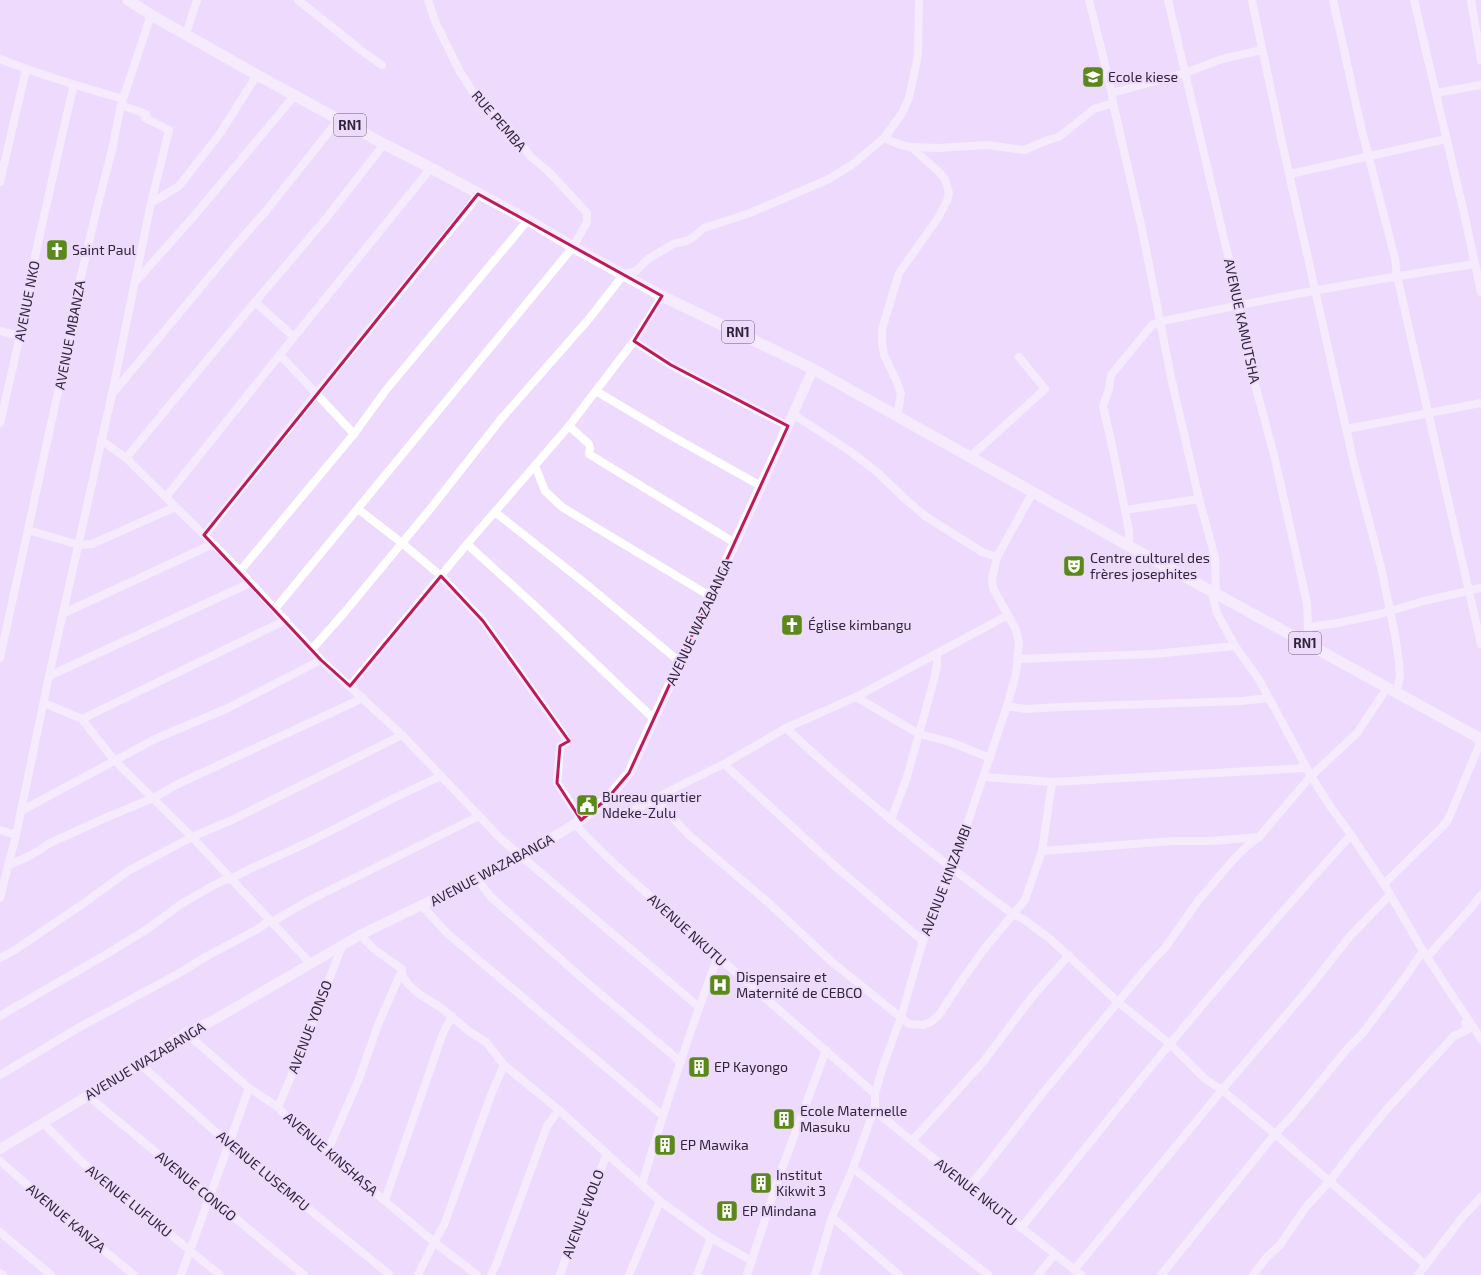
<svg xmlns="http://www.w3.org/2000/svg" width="1481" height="1275" font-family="'Exo 2',sans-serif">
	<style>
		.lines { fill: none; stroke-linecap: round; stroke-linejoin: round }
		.minor { stroke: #fff; stroke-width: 8 }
		.major { stroke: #fff; stroke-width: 10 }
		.highway { stroke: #fff; stroke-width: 11 }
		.marked { fill: none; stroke: #c2185b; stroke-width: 3; stroke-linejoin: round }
		.labels { text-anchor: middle; stroke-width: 4; stroke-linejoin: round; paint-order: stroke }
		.shield { fill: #eddafc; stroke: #695b74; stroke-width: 1 }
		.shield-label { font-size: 13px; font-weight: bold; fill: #302439 }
		.poi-label { font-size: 14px; fill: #302439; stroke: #eddafc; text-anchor: start }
		.street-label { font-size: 14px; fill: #302439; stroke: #eddafc }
	</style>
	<rect width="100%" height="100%" fill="#eddafc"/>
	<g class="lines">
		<g class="minor">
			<polyline points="298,0 362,51 382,65"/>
			<polyline points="1089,0 1112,93 1113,103 1143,234 1171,377 1199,499 1215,557 1216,594"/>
			<polyline points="1168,0 1230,264 1252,373 1274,455 1307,603 1308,627 1306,644"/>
			<path d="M1252 0C1261 46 1272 92 1281 138L1355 468 1381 567 1395 635 1399 662 1400 676 1398 686 1395 692"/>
			<polyline points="1333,0 1361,127 1395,258 1397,276 1481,644"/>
			<polyline points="1414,0 1464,213 1481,292"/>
			<polyline points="1471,0 1481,60"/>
			<polyline points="186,34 197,0"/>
			<path d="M0 59C40 75 81 87 123 99"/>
			<polyline points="1112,93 1185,73 1222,59 1262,50"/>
			<polyline points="1436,93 1481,85"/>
			<polyline points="884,138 901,145 911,147 938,148 987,145 1024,150 1048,140 1059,137 1094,109 1113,103"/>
			<polyline points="1290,174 1446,139"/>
			<polyline points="0,182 26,70"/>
			<polyline points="151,203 179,186 219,135 257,75"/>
			<polyline points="137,280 194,216 295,95"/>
			<polyline points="255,302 294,337"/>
			<polyline points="0,331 20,336"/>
			<polyline points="634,341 671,365 788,426"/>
			<polyline points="280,355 354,434"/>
			<polyline points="596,391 668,434 761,486"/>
			<polyline points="113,393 235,246 266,211 339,119"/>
			<polyline points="793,414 851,452 877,472 904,498 925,516 982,552 997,557"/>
			<polyline points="897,416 901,394 897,382 884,355 882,342 882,329 899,273 938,218 947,201 949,193 945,179 938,171 911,147"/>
			<polyline points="0,423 20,336 30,279 65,122 74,85"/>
			<polyline points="569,426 589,444 590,448 589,454 592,456 735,543"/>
			<polyline points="1347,429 1481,403"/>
			<polyline points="101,440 126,458 204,535 240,571 321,660 402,735 501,839 699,1007"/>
			<polyline points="970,457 1045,389 1019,357"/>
			<polyline points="126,458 255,302 328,216 384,144"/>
			<polyline points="535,466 545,491 562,507 710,596"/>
			<polyline points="166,497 294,337 431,168"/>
			<polyline points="358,509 402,543 441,576 483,621 564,735 566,742 560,746 557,783 581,820"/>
			<polyline points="1125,510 1199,499"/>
			<polyline points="495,512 591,588 680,662"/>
			<polyline points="28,530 79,545 92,544 175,507"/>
			<polyline points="204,535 316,394 469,207 478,194"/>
			<polyline points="467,544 533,604 654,719"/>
			<path d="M1129 546V531L1125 510 1113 450 1103 406 1109 389 1111 375 1152 325 1159 322C1264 299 1369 280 1475 264"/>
			<polyline points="240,571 354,434 386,390 528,220"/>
			<polyline points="1211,590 1217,613 1235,646 1258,678 1269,698 1311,776 1330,806 1351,835 1384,884 1423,951 1481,1039"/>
			<polyline points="275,609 573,247 587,222 587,213 549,172 531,157 505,124 492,110 478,100 459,70 435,21 428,0"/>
			<polyline points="64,613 213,544"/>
			<polyline points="1308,627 1338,623 1380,614 1424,601 1481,588"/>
			<polyline points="312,649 344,613 431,508 501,419 588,320 624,274 636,271 648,259 673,244 686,241 692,238 704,228 750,213 829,179 853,164 884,138 901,115 909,98 918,55 919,0"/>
			<polyline points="0,658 54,410 71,338 79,285 96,212 112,150 121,105 151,15"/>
			<polyline points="1018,659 1154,654 1235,646"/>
			<polyline points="49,676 250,583"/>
			<polyline points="350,686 467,544 569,426 634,341 662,296"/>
			<polyline points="856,697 919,734 950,742 990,758"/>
			<polyline points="44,703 82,719 114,760 192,837 310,963"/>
			<polyline points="1007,706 1025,709 1061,707 1241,701 1269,698"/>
			<polyline points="82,719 286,620"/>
			<path d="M786 728C857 795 934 856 1013 914L1023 919 1049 938 1118 1002 1170 1044 1205 1079 1222 1090 1275 1134 1426 1265"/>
			<polyline points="724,764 836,867 923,941"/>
			<polyline points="984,777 1052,782 1306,768"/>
			<polyline points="655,799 689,835 771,905 832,962 909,1024 923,1025 931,1022 939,1015 962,980 985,948 1025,900 1042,851 1052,782"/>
			<polyline points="600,805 610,813 620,814 632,811 681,785 724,764 786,728 856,697 1008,615"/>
			<polyline points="21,811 155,739 228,708 321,660"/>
			<polyline points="891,820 907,777 934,680 937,665 937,653"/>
			<path d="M575 824C607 859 642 889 677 920 742 979 810 1036 875 1094"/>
			<polyline points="0,830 16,835"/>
			<polyline points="1042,851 1173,841 1212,841 1259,837"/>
			<path d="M9 865C23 859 36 854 48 844L105 818 153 798 178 784 363 698"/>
			<polyline points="477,879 491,897 584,980 681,1062"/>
			<polyline points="1384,884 1441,828 1448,820 1481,741"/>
			<polyline points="0,898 16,835 49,676 112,394 151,203 169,130 145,118 146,114 121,105"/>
			<polyline points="422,906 448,934 662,1115"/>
			<polyline points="272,922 308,901 479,816"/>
			<polyline points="360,935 375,950 402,969 402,975 408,984 419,994 440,1007 470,1032 486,1042 504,1065 559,1110 607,1154 660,1201 711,1238 752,1261"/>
			<polyline points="1427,957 1471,908 1481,895"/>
			<polyline points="0,958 15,950 87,901 128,871 192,837 234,819 402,735"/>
			<polyline points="0,1016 105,955 146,930 181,904 209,888 222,881 230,879 252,868 313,840 396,797 441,776"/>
			<polyline points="186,1033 249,1088 278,1107 291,1122 328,1150 349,1171 434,1242 477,1275"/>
			<polyline points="140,1064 229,1144 390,1275"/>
			<polyline points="0,1075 78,1028 181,972 207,956 258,929 270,920"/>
			<polyline points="88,1096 304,1275"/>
			<polyline points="278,1107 296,1065 342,946"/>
			<polyline points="875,1107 880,1115 912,1141 1081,1275"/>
			<polyline points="43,1123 83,1163 220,1275"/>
			<polyline points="912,1141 983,1062 1032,997 1069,955"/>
			<polyline points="328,1150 359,1079 378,1025 402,970"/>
			<polyline points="0,1161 66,1219 134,1275"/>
			<polyline points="853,1168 988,1275"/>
			<path d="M642 1184C665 1108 689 1031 718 957"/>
			<polyline points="969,1186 983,1170 1042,1094 1118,1002 1153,960 1165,948 1198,901 1234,859 1247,846 1259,837 1311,776 1357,733 1387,688"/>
			<polyline points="385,1200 443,1033 452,1016"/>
			<polyline points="832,1217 899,1275"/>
			<path d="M1021 1228C1071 1167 1119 1105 1169 1045 1229 973 1289 903 1351 835"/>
			<polyline points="0,1232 51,1275"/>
			<polyline points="1074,1270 1222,1090 1309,988 1351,935 1390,895"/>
			<polyline points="0,1273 3,1275"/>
			<polyline points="181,1275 229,1144 249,1088"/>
			<polyline points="418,1275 434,1242 444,1225 491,1095 504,1065"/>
			<polyline points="491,1275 496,1265 547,1126 559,1110"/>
			<polyline points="560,1275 575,1232 607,1154"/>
			<polyline points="629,1275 660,1201"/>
			<polyline points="697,1275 711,1238"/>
			<polyline points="747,1275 780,1174 826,1050"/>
			<polyline points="815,1275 832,1217 853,1168 875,1107 875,1094 882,1069 901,1017 923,941 952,869 1007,706 1016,674 1019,643 1016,630 993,588 992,579 997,557 1033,492"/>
			<polyline points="1038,1275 1055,1254"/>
			<polyline points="1161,1275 1275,1134 1291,1117 1348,1048 1362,1034 1406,976 1423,951"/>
			<polyline points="1253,1275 1267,1257 1280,1245 1306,1207 1330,1181 1355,1148 1387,1109 1454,1036 1467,1030 1465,1023 1468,1020"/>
			<polyline points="1418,1275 1461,1219 1481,1197"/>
		</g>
		<polyline class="major" points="0,1149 140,1064 186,1033 212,1021 360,935 523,856 581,820 607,799 629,773 761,486 813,369"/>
		<polyline class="highway" points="128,0 151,15 257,75 384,144 431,168 528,220 573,247 662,296 813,369 1129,546 1481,739"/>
	</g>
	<path d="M0 0H1481V1275H0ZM478 194 662 296 634 341 671 365 788 426 629 773 607 799 581 820 557 783 560 746 569 741 483 621 441 576 350 686 321 660 204 535Z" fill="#eddafc" fill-opacity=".55" fill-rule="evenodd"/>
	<path class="marked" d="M478 194 662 296 634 341 671 365 788 426 629 773 607 799 581 820 557 783 560 746 569 741 483 621 441 576 350 686 321 660 204 535Z"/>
	<defs>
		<g id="university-square" transform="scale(1.15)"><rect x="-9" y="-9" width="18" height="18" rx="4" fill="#5a8819" stroke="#eddafc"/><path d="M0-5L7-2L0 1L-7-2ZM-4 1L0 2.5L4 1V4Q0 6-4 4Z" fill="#fff"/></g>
		<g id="church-square" transform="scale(1.15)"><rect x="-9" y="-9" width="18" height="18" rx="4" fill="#5a8819" stroke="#eddafc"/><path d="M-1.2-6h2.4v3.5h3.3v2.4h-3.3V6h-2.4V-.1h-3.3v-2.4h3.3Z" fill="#fff"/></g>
		<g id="theatre-square" transform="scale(1.15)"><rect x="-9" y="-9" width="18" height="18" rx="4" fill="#5a8819" stroke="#eddafc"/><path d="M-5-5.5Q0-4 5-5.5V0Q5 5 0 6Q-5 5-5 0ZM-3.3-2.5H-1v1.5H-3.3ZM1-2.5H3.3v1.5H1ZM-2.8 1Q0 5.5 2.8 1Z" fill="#fff"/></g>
		<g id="civic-square" transform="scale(1.15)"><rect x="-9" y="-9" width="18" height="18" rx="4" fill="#5a8819" stroke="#eddafc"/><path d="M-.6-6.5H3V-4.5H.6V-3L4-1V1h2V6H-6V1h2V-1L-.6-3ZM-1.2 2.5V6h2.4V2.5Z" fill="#fff"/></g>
		<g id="hospital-square" transform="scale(1.15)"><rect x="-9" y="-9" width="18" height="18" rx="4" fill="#5a8819" stroke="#eddafc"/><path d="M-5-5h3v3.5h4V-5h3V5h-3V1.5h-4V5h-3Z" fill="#fff"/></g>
		<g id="building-square" transform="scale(1.15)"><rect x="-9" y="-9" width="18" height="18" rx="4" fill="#5a8819" stroke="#eddafc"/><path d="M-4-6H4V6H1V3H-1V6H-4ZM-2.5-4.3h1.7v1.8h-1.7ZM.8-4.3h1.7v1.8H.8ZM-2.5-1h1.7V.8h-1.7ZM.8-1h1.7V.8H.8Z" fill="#fff"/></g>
	</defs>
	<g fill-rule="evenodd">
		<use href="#university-square" x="1093" y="77"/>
		<use href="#church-square" x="57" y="250"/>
		<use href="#theatre-square" x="1074" y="566"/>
		<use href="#church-square" x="792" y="625"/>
		<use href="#civic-square" x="587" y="805"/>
		<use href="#hospital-square" x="720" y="985"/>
		<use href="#building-square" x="699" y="1067"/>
		<use href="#building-square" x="784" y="1119"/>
		<use href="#building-square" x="665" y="1145"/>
		<use href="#building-square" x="761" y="1183"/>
		<use href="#building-square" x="727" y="1211"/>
	</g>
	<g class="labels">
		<g class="shield">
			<rect x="334" y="114" width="32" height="22" rx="3"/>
			<rect x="722" y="321" width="32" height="22" rx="3"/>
			<rect x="1289" y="632" width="32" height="22" rx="3"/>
		</g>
		<g class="shield-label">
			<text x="350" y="130">RN1</text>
			<text x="738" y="337">RN1</text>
			<text x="1305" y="648">RN1</text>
		</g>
		<g class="poi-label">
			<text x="1108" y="82">Ecole kiese</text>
			<text x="72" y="255">Saint Paul</text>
			<text x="1090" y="563">Centre culturel des<tspan x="1090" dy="16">frères josephites</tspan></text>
			<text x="808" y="630">Église kimbangu</text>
			<text x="602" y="802">Bureau quartier<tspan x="602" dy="16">Ndeke-Zulu</tspan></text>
			<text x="736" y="982">Dispensaire et<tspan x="736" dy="16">Maternité de CEBCO</tspan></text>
			<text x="714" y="1072">EP Kayongo</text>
			<text x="800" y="1116">Ecole Maternelle<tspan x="800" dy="16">Masuku</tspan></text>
			<text x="680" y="1150">EP Mawika</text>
			<text x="776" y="1180">Institut<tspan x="776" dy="16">Kikwit 3</tspan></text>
			<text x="742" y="1216">EP Mindana</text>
		</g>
		<g class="street-label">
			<text transform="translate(499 121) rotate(49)" y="5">RUE PEMBA</text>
			<text transform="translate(27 301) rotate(-79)" y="5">AVENUE NKO</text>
			<text transform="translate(1242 321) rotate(78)" y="5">AVENUE KAMUTSHA</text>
			<text transform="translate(70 335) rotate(-79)" y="5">AVENUE MBANZA</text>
			<text transform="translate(699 622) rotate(-65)" y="5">AVENUE WAZABANGA</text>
			<text transform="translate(492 870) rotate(-28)" y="5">AVENUE WAZABANGA</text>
			<text transform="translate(946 880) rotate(-69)" y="5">AVENUE KINZAMBI</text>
			<text transform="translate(687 930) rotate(42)" y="5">AVENUE NKUTU</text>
			<text transform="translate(310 1027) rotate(-69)" y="5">AVENUE YONSO</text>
			<text transform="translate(145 1061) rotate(-31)" y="5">AVENUE WAZABANGA</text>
			<text transform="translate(331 1154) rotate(41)" y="5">AVENUE KINSHASA</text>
			<text transform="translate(263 1171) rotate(40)" y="5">AVENUE LUSEMFU</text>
			<text transform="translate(196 1186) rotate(40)" y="5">AVENUE CONGO</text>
			<text transform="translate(976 1192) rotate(38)" y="5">AVENUE NKUTU</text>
			<text transform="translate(129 1201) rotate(39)" y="5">AVENUE LUFUKU</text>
			<text transform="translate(583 1214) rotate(-69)" y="5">AVENUE WOLO</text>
			<text transform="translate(66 1218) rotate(40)" y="5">AVENUE KANZA</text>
		</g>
	</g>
</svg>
